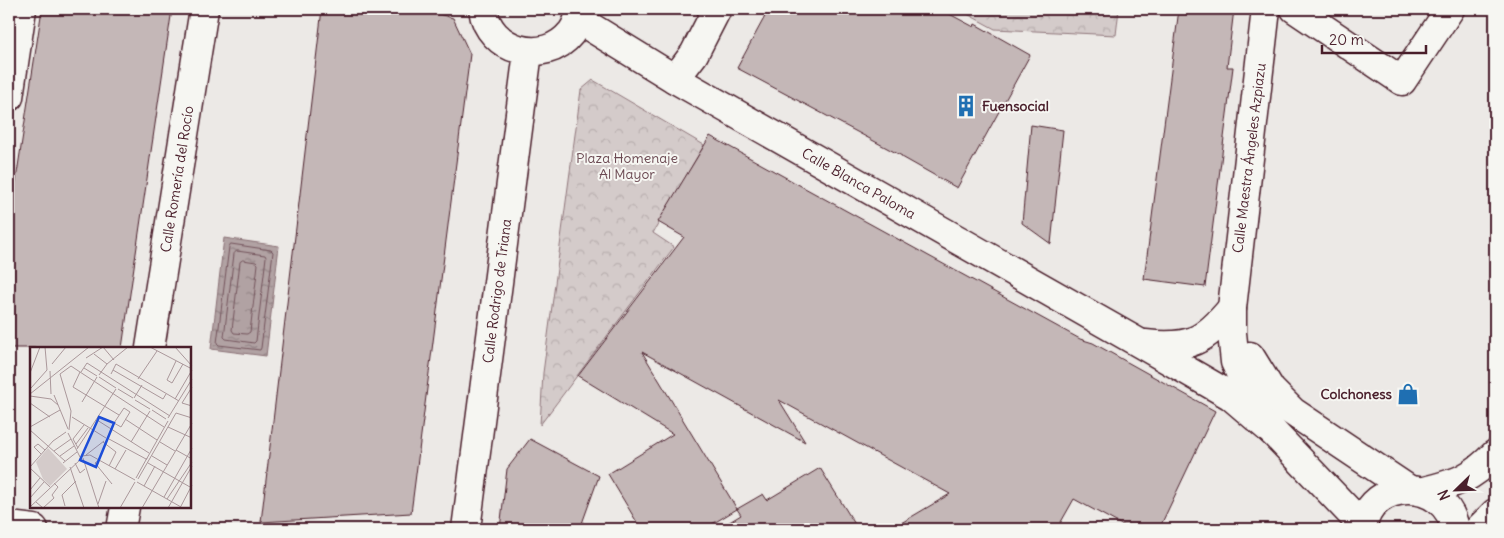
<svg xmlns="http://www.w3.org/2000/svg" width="1504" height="538" font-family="Delius,sans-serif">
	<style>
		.park { fill: url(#park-crowns); stroke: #8f757a }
		.water { fill: url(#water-ripples); stroke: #886e73 }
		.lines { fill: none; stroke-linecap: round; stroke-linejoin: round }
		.shore { stroke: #73535b; stroke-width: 1 }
		.building { fill: #c4b7b7; stroke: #4a1f2b }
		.pedestrian-casing { stroke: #4a1f2b; stroke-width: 31 }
		.minor-casing { stroke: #4a1f2b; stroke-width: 31 }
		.pedestrian { stroke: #f6f6f2; stroke-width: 28 }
		.minor { stroke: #f6f6f2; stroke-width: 28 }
		.labels { text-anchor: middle; stroke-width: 4; stroke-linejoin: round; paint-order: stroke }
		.poi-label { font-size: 14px; font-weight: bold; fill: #4a1f2b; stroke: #f6f6f2; text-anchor: start }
		.park-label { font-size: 14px; fill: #6c4a53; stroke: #f6f6f2 }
		.street-label { font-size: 14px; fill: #4a1f2b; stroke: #f6f6f2 }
		.inset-road { fill: none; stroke: #ab989b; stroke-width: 1 }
		.view { fill: #1d4ed8; fill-opacity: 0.15; stroke: #1d4ed8; stroke-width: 2.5 }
		.inset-edge { fill: none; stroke: #4a1f2b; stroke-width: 2.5 }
	</style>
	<defs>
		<pattern id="park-crowns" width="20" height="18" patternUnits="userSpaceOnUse" patternTransform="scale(1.25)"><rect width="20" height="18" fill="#d4cbca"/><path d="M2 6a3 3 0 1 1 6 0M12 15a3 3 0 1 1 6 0" fill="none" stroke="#b8aeae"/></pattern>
		<pattern id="water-ripples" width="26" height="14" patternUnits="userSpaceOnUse" patternTransform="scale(1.25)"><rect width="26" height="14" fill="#b1a2a3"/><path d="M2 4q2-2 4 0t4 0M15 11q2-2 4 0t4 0" fill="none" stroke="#928385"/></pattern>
	</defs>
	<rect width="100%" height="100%" fill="#ece9e6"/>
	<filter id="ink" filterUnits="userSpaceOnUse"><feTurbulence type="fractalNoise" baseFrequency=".02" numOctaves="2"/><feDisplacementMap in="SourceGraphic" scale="10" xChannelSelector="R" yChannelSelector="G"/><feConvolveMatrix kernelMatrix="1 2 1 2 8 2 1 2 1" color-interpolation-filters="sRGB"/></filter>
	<g filter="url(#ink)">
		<g class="park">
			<polygon points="958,9 1119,9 1116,35 995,29"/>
			<polygon points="593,80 704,145 653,233 674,247 540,425 543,373 581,90"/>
		</g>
		<polygon class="water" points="224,238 279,246 266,356 211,349"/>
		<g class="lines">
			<g class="shore">
				<polygon points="231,244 271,250 273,252 261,348 260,350 219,345 217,343 229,247"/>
				<polygon points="237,251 265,255 266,257 256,341 254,343 226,339 224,337 234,254"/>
				<polygon points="243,260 256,262 258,264 250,332 247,334 234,333 232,330 240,262"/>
			</g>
		</g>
		<g class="building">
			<polygon points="42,9 172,9 122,348 9,348 9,226"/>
			<polygon points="322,9 420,9 453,18 470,54 411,513 261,522"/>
			<polygon points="769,9 940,9 974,27 975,24 1030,55 957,188 902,157 902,156 737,68"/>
			<polygon points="1179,9 1234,9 1227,67 1233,67 1205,287 1144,279"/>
			<polygon points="1031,125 1063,130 1051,244 1022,223"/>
			<polygon points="710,136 1080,339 1093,343 1215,411 1159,529 1129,529 1074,499 1057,529 891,529 950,494 779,400 805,442 642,352 737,509 704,529 641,529 608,474 673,434 578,376 684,237 658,222"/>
			<polygon points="530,439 599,476 580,529 500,529 507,469"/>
			<polygon points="820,468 858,529 718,529 741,515 737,509 763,494 767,500"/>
		</g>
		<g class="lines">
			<g class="pedestrian-casing">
				<polyline id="pedestrian" points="9,97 22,9"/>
			</g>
			<g class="minor-casing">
				<g id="minor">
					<path d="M483 9C488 50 544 67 571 33 577 26 579 17 581 9"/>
					<polyline points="1266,9 1232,308 1232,333 1235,362 1247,388 1273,432 1363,526"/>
					<polyline points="1295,9 1402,81 1450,9"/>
					<path id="s1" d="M579 20 675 79 1141 344 1231 396 1273 432"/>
					<polyline points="675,79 694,54 717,9"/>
					<path d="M1145 344C1189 349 1204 342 1232 308"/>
					<path id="s2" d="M150 348 204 9"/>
					<polyline points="1250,356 1271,390 1293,412 1408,489"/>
					<path d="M1424 491C1456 483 1471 479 1495 454"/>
					<polyline points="9,526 34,529"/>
					<polyline points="121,529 125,507"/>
					<path id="s3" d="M466 529 528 52"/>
					<path d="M1362 529C1370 477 1446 477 1455 529"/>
					<polyline points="1479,529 1495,513"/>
				</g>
			</g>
			<use href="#pedestrian" class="pedestrian"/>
			<use href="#minor" class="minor"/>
		</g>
	</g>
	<defs>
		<g id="building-bare" transform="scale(1.725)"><path d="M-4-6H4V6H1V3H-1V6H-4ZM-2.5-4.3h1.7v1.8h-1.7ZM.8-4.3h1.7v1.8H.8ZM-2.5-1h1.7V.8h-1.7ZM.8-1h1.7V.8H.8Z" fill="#1f6fb2" stroke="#f6f6f2" stroke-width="2.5" paint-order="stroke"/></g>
		<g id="shop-bare" transform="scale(1.725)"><path d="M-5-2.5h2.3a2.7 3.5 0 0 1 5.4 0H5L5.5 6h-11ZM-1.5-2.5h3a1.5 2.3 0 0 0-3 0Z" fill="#1f6fb2" stroke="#f6f6f2" stroke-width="2.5" paint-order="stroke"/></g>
	</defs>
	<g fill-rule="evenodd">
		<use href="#building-bare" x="966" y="106"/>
		<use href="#shop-bare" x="1408" y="394"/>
	</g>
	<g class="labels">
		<g class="poi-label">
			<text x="982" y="111">Fuensocial</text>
			<text x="1392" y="399" text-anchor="end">Colchoness</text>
		</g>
		<g class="park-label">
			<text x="627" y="163">Plaza Homenaje<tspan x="627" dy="16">Al Mayor</tspan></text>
		</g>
		<g class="street-label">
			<text transform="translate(1249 158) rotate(-83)" y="5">Calle Maestra Ángeles Azpiazu</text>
			<text dy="5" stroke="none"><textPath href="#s2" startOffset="171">Calle Romería del Rocío</textPath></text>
			<text dy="5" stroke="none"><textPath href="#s1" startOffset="324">Calle Blanca Paloma</textPath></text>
			<text dy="5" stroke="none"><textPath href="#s3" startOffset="240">Calle Rodrigo de Triana</textPath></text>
		</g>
	</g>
	<g transform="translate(30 347)">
		<rect width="161" height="161" fill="#ece9e6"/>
		<path d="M18 101 37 122 20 139 13 132 6 115Z" fill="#d4cbca"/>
		<path class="inset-road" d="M15 0 17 23M73 0 84 13M120 0 162 22M145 0 162 19M64 7 77 17M56 11 73 0M146 14 137 33 142 36 153 17M22 17 36 0M54 21 67 29M83 23 133 52 136 47M20 24 21 47M51 25 57 16 140 69M0 26 10 0M81 27 86 17 149 54M69 28 77 17 98 0M69 30 86 41M108 32 127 4M162 40 152 56 162 59M1 41 17 23M88 42 103 51M0 47 59 0M24 48 38 82M0 49 21 52 28 58M104 51 112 38M145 52 162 23M105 53 120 62M52 55 67 30M0 56 20 70M94 61 100 65 91 80 84 76ZM122 63 136 72M89 68 43 40 50 25 134 80M42 70 76 91M138 71 162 32M95 72 127 93M67 73 119 106M0 80 30 63M138 80 162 91M0 83 18 99M39 83 41 64 30 27 41 19 50 25M38 86 50 110M79 92 116 112M73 95 86 105 79 119M101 95 120 64M130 95 145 104M46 97 58 81M18 99 35 114M48 101 43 92 54 78M47 102 86 42M146 103 162 112M24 104 41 92M11 107 4 100 8 97 15 103M56 108 74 94M30 109 44 99M52 109 60 108 105 133M122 109 137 118M53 111 69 161M69 113 65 116 82 137M116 113 138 74M33 116 47 105M45 116 50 126 55 122M118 116 160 140M0 120 23 94 36 85M40 120 54 161M0 121 20 140M85 122 96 103M106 131 117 111M108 132 146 66 162 71M107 135 151 160M114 139 125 119M0 143 10 131M134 150 162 101M0 151 14 135M137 152 162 115M6 155 13 161 24 151 22 148 28 140 24 136M68 157 76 134M35 159 32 148 46 134M0 160 51 112M90 161 105 135M112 161 162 76M138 161 162 119M150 161 162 138"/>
		<path class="view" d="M69 70 84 76 66 120 50 113Z"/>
		<rect width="161" height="161" class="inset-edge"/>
	</g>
	<rect width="1504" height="538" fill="none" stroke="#f6f6f2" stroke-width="30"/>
	<rect x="15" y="15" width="1474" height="508" fill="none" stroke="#4a1f2b" stroke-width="2" filter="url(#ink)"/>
	<g transform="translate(1456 490) rotate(247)" stroke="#f6f6f2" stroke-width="4" paint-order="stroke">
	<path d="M0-4L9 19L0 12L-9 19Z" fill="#4a1f2b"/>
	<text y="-8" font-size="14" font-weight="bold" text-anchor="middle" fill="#4a1f2b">N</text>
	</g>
	<path d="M1322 45v8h104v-8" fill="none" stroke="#4a1f2b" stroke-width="2.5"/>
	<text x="1329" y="45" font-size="15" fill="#4a1f2b" stroke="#f6f6f2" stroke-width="4" paint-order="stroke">20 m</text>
</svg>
